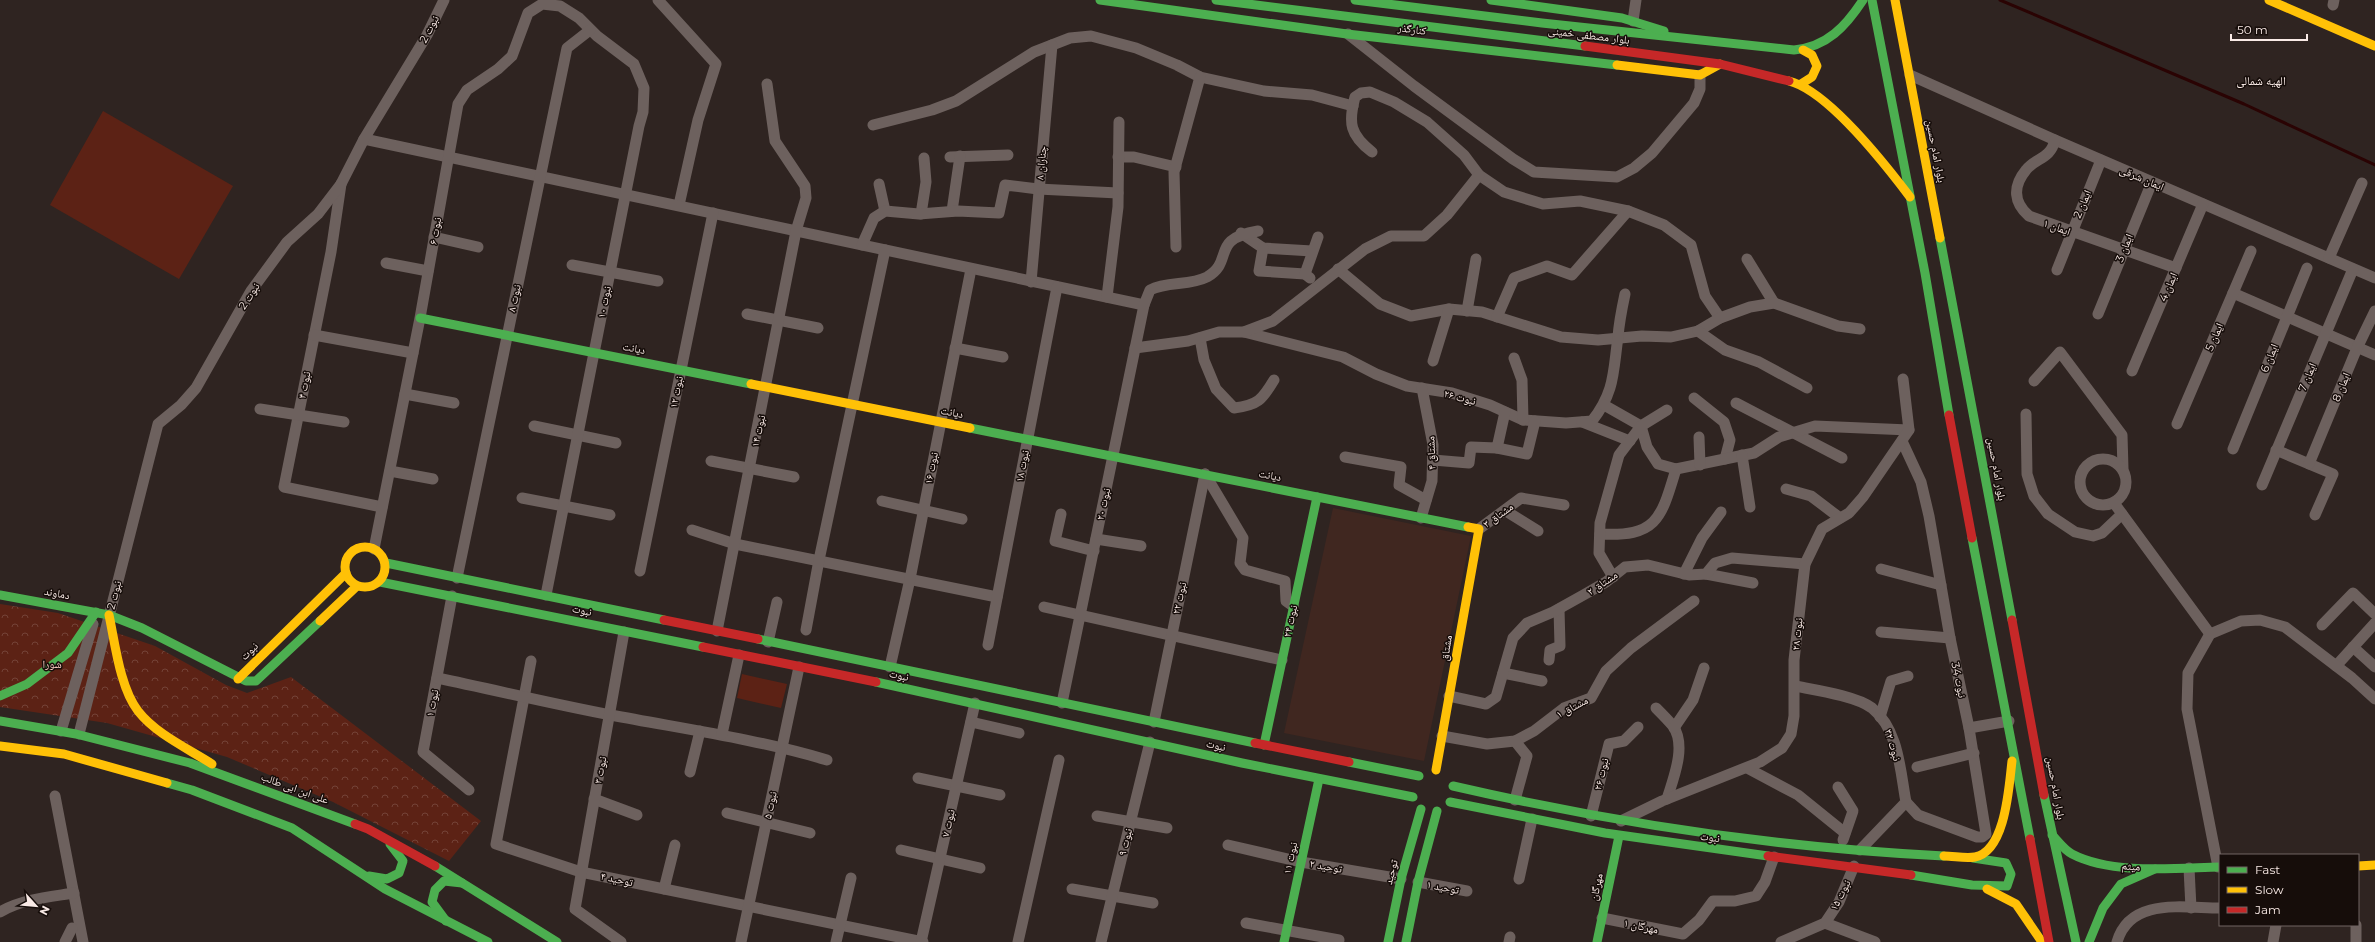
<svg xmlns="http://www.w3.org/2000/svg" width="2375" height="942" font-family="Montserrat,'Noto Naskh Arabic',sans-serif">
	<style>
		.built { fill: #402720 }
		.forest { fill: url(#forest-crowns) }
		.pitch { fill: #5c2215 }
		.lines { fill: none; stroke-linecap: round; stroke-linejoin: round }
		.stream { stroke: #2a0303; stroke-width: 3 }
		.street { stroke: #6d615e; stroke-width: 11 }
		.fast { stroke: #4caf50; stroke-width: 9 }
		.slow { stroke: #ffc107; stroke-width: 9 }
		.jam { stroke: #c62828; stroke-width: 9 }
		.labels { text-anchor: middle; stroke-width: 3; stroke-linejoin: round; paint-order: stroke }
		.street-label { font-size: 11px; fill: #f9eae6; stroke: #160d0a }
		.park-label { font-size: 11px; fill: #facec3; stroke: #160d0a }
		.neighbourhood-label { font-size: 12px; fill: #f9eae6; stroke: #160d0a }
	</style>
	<defs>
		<pattern id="forest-crowns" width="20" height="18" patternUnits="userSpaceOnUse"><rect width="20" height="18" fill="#5c2215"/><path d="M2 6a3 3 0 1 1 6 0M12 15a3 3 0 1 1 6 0" fill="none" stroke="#744237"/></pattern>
	</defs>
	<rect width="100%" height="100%" fill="#2f2421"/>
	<polygon class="built" points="1333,508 1471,536 1424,761 1284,733"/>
	<polygon class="forest" points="0,604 58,613 155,646 226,685 247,693 291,677 481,821 449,861 333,802 227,757 107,723 0,707"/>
	<g class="pitch">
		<polygon points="103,111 233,186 179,279 50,205"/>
		<polygon points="742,674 787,684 781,708 737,698"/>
	</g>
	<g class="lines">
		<polyline class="stream" points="2000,0 2244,104 2375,165"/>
		<g class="street">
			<polyline points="658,0 716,64 698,120 679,205"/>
			<polyline points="2333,5 2334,0"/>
			<polyline points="1633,21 1636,0"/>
			<polyline points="1348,34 1414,86 1513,159 1534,172 1617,177 1634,168 1652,153 1694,103 1700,89 1700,75"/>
			<polyline points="1910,75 2055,140 2375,278"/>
			<polyline points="873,125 932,110 956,101 1034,52 1070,38 1091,36 1136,48 1177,65 1200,77 1264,91 1312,95 1353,106"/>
			<polyline points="364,139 1144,305"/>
			<path d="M2055 140C2050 160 2036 157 2026 170 2012 187 2014 203 2029 216L2176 268"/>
			<path d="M1372 152C1350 135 1348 123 1355 97L1361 93 1370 92 1394 102 1427 122 1464 155 1479 175 1504 192 1543 204 1580 201 1628 211 1664 225 1691 245 1705 296 1720 318"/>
			<polyline points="950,157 1008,155"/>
			<polyline points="1118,157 1134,157 1176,167"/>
			<polyline points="341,184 331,252 284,487 382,507"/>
			<polyline points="879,184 885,211"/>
			<polyline points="952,211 960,156"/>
			<polyline points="921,214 926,182 924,158"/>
			<polyline points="1241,233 1263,248 1312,251"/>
			<polyline points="434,237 478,247"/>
			<polyline points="862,245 874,218 885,211 919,214 958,211 999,213 1005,185 1038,189 1118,193"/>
			<polyline points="1176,247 1174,172 1200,77"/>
			<polyline points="1263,248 1259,271 1305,274"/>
			<polyline points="2329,258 2362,183"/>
			<polyline points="1747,259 1774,303"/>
			<polyline points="386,263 428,271"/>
			<polyline points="572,265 658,281"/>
			<polyline points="1338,269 1380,304 1411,316 1449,309 1482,312 1561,337 1598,340 1642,336 1671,337 1698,331 1720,318 1750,307 1774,303 1838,326 1860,329"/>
			<polyline points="2057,270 2101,160"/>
			<polyline points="1310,278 1305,274 1318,237"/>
			<polyline points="1031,282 1052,45"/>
			<polyline points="2233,293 2375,355"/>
			<polyline points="1107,297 1118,207 1119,122"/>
			<polyline points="1467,311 1476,259"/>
			<polyline points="747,314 818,328"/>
			<polyline points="2098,314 2152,182"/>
			<polyline points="1497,317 1514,278 1547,266 1572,275 1628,211"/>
			<polyline points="1698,331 1725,350 1759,362 1807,388"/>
			<path d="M1244 332 1343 357 1376 374 1407 386 1452 393 1490 405 1523 420 1566 423 1592 421C1615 392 1613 372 1618 337 1619 323 1622 308 1625 294"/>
			<polyline points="314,335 413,353"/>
			<path d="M1200 338 1204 360 1216 389 1234 408C1258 405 1262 400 1274 380"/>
			<polyline points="955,348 1003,357"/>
			<polyline points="1135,348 1188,341 1219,332 1244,332 1273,321 1365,249 1391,236 1424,236 1447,215 1479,175"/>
			<polyline points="1514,358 1522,380 1523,420"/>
			<polyline points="1433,361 1449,309"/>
			<polyline points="2132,371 2203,204"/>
			<polyline points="2034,381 2060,352 2122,435 2123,469"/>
			<polyline points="405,394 454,403"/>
			<polyline points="1694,398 1724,422 1730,440 1725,459"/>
			<polyline points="1736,403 1842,458"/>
			<polyline points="1604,405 1641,426 1647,447 1658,464 1676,469 1754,453 1779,437 1815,426 1909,430"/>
			<polyline points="260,409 344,422"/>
			<polyline points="2026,414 2027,474 2034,496 2048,514 2075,532 2093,536 2102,533 2122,514"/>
			<polyline points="1582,422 1630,441"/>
			<polyline points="2177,424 2251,251"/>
			<polyline points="534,426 616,443"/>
			<polyline points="1699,437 1700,465"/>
			<polyline points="1902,441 1921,482 1929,516 1950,638 1969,728 1986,834 1982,837 1977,837 1918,815 1906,802"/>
			<polyline points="1497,448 1527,454 1535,421"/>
			<polyline points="2233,449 2307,268"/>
			<polyline points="2276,450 2333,474 2315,515"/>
			<polyline points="1742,455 1750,507"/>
			<polyline points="1345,457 1401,467 1399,485 1426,500"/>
			<circle cx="2103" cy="482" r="23"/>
			<polyline points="1433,460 1469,463 1471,447 1497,448 1505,412"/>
			<polyline points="711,461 794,477"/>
			<polyline points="2309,464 2357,348 2375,311"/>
			<polyline points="390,471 433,479"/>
			<polyline points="1205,474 1243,538 1240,563 1245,570 1285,581 1286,601 1293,606"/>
			<polyline points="2262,485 2353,269"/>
			<polyline points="1786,489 1811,496 1840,518"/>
			<polyline points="522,498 610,515"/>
			<polyline points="882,501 962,519"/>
			<polyline points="2114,503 2210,634"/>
			<polyline points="1506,511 1538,531"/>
			<polyline points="1061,514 1055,541 1094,551"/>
			<polyline points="1421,518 1432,481 1433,445 1422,388"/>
			<polyline points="1479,529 1521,498 1564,505"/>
			<polyline points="692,530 735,544 997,597"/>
			<path d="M1600 534C1657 537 1661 519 1676 469"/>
			<polyline points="1096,539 1141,546"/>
			<polyline points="374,549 420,318 458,104 467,90 498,69 512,56 528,13 542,4 560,6 579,18 597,36 634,64 644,88 643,112 639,126 546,595"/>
			<polyline points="1881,569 1941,585"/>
			<polyline points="640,571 713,213"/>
			<polyline points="1684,574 1702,538 1721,512"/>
			<polyline points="1706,574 1753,583"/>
			<polyline points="1613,577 1599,553 1600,523 1619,455 1641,426 1667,410"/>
			<polyline points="457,578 567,48 590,30"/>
			<polyline points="452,596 423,752 469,790"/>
			<polyline points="1044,607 1282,660"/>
			<polyline points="2322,625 2353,593 2375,614"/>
			<polyline points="806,630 819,560 885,250"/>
			<polyline points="717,631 796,231 806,198 805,186 775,141 767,84"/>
			<polyline points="1881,632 1950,638"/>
			<polyline points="768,642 777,602"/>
			<polyline points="988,645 1057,287"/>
			<polyline points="2353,647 2375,667"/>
			<polyline points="1549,660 1550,650 1560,646 1559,609"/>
			<polyline points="531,661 496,844 581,872 923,942"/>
			<polyline points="2336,666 2375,623"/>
			<polyline points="890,667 910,579 971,269"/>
			<polyline points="1503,673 1542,681"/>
			<path d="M437 678C495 690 553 704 611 715 684 729 756 739 827 760"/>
			<path d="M1795 686C1815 690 1856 696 1872 708 1899 730 1900 770 1906 802L1860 850"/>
			<polyline points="1449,696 1486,704 1496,697 1513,638 1527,623 1553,612 1587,593 1606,582 1625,567 1648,565 1689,575 1706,574 1715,563 1732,558 1805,564"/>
			<path d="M1062 703 1144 305 1150 290C1167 281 1190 286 1207 277 1235 261 1209 239 1258 231"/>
			<path d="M1656 708C1662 714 1668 720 1673 726 1687 746 1673 779 1667 799"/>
			<polyline points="1880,717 1891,681 1908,676"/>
			<polyline points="971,722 1019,733"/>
			<polyline points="1154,722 1205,474"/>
			<polyline points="1674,728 1693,700 1704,668"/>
			<polyline points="1969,728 2009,721"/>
			<polyline points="61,731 93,624"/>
			<polyline points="79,734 158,424 181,405 196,388 251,291 287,242 318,214 341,184 364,139 427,35 444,0"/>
			<polyline points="722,734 739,655"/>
			<polyline points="1442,736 1487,744 1515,741 1534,731 1564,708 1591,698 1606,671 1631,648 1694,601"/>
			<polyline points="1515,741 1527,756 1515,800"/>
			<polyline points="1917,767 1974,753"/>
			<polyline points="1747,768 1798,795 1845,833"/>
			<polyline points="690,772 700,731"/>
			<polyline points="918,778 1000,795"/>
			<polyline points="1838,787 1853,811 1843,840"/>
			<polyline points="55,796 83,942"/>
			<polyline points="594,799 637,815"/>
			<polyline points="727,813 810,833"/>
			<polyline points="1097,816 1167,828"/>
			<polyline points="1591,816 1609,744 1624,741 1638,727"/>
			<polyline points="1621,821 1662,801 1760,762 1782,748 1791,734 1794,716 1794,660 1805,564 1822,529 1849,513 1863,497 1909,430 1903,379"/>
			<polyline points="1228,845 1301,862 1401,879"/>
			<polyline points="901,850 980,868"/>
			<polyline points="2218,867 2187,709 2188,673 2210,634 2241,621 2260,620 2285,627 2352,678 2375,699"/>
			<polyline points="2189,868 2191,908"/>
			<polyline points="1519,879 1532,819"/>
			<polyline points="1418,882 1467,891"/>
			<polyline points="664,889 675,845"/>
			<polyline points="1072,889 1153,903"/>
			<path d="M0 912C22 899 49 897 74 893"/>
			<polyline points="1602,918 1683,934 1699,920 1713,901 1735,901 1756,896 1765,882 1774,857"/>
			<polyline points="1246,923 1339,940"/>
			<polyline points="1825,923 1875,942"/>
			<polyline points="2356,925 2356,942"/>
			<polyline points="65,942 72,928"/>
			<polyline points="621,942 575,909 624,632"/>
			<polyline points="741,942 799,667"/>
			<polyline points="836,942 851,878"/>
			<polyline points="921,942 975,703"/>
			<polyline points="1018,942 1059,760"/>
			<polyline points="1101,942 1150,742"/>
			<polyline points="1509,942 1510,937"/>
			<polyline points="1781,942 1825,923 1839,902 1854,866"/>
			<path d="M2117 942C2130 897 2183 908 2220 908"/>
			<polyline points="2273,942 2276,925"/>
		</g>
		<g class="fast">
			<polyline points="1100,0 1347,34 1617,65"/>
			<polyline points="1216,0 1585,46"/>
			<path d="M1355 0 1542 23 1794 50C1827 47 1846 26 1863 0"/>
			<polyline points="1491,0 1622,18 1664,31"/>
			<polyline points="1872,0 1925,273 1949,415"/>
			<polyline points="1940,238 2012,620"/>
			<polyline points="420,318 751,384"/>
			<polyline points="970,428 1468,527"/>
			<polyline points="1972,538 2030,839"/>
			<polyline points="386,563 664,620"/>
			<polyline points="380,582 703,647"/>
			<polyline points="0,595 109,615 142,628 246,681 256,681 320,621"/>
			<polyline points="758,639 1255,743"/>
			<polyline points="876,682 1242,763 1413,797"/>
			<polyline points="0,696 27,684 68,653 96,612"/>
			<polyline points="0,721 76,734 190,763 355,824"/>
			<polyline points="1264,745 1317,497"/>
			<polyline points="1349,762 1419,776"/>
			<polyline points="167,783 192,790 292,828 385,889 488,942"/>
			<path d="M1453 786C1614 823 1779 848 1944 856"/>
			<polyline points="2044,795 2076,942"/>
			<polyline points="1450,802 1605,833 1768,856"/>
			<path d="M2052 835C2058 841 2064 850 2072 854 2112 875 2176 868 2220 867"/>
			<polyline points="435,866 557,942"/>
			<polyline points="1911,875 1972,885 2007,886 2011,874 2006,863 1973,858"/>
			<polyline points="369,876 387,879 399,873 403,861 390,844"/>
			<polyline points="446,921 432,902 435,890 444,881 462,883"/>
			<polyline points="1284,942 1319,779"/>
			<polyline points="1388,942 1401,879 1421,809"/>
			<polyline points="1406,942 1418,882 1437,811"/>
			<polyline points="1597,942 1619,836"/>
			<polyline points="2089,942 2103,908 2121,884 2155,869"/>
		</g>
		<g class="slow">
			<polyline points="1895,0 1940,238"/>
			<polyline points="2269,0 2375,46"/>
			<polyline points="1617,65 1700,75 1720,64"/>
			<path d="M1789 81C1828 91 1885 164 1910 197"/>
			<polyline points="1801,84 1812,77 1817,66 1812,55 1803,50"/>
			<polyline points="751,384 970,428"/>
			<circle cx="365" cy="567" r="20"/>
			<path d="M109 615C115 643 120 688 138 711 156 734 187 748 212 764"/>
			<polyline points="320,621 357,586"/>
			<polyline points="238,679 346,573"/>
			<polyline points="0,746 64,754 167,783"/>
			<polyline points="1436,770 1479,529 1468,527"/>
			<path d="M1944 856C1954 856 1966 859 1975 857 2006 851 2009 785 2012 761"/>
			<polyline points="2358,866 2375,865"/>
			<polyline points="1987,889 2016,904 2042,942"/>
		</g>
		<g class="jam">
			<polyline points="1585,46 1720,64 1789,81"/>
			<polyline points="1949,415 1972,538"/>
			<polyline points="664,620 758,639"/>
			<polyline points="2012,620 2044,795"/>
			<polyline points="703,647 876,682"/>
			<polyline points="1255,743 1349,762"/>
			<polyline points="355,824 368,829 435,866"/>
			<polyline points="2030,839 2049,942"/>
			<polyline points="1768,856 1911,875"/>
		</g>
	</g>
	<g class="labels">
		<g class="street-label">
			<text transform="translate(429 29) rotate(-62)" y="4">نبوت 2</text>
			<text transform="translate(1412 29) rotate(7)" y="4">کنارگذر</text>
			<text transform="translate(1589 35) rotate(7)" y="4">بلوار مصطفی خمینی</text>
			<text transform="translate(1936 151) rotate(79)" y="4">بلوار امام حسین</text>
			<text transform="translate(1041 163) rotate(-85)" y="4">چناران ۸</text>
			<text transform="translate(2142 178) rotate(23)" y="4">ایمان شرقی</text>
			<text transform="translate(2082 204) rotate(-67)" y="4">ایمان 2</text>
			<text transform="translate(2057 227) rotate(20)" y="4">ایمان ۱</text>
			<text transform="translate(435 231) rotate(-80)" y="4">نبوت ۶</text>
			<text transform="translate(2124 248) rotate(-68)" y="4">ایمان 3</text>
			<text transform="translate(2168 287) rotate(-67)" y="4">ایمان 4</text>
			<text transform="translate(249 296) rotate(-57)" y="4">نبوت 2</text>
			<text transform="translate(514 298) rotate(-78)" y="4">نبوت ۸</text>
			<text transform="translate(604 302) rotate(-79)" y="4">نبوت ۱۰</text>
			<text transform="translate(2214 337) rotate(-67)" y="4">ایمان 5</text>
			<text transform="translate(634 348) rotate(11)" y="4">دیانت</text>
			<text transform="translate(2269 358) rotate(-68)" y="4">ایمان 6</text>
			<text transform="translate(2307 377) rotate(-67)" y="4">ایمان 7</text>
			<text transform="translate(304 385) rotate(-79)" y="4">نبوت ۴</text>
			<text transform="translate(2341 387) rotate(-68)" y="4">ایمان 8</text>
			<text transform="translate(676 392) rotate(-79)" y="4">نبوت ۱۲</text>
			<text transform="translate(1460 397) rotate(15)" y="4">نبوت ۲۶</text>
			<text transform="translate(952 412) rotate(11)" y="4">دیانت</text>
			<text transform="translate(758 431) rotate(-78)" y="4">نبوت ۱۴</text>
			<text transform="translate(1431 453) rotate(-92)" y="4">مشتاق ۴</text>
			<text transform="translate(1022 466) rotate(-79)" y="4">نبوت ۱۸</text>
			<text transform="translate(931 468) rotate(-79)" y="4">نبوت ۱۶</text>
			<text transform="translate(1997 469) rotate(80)" y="4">بلوار امام حسین</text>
			<text transform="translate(1270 475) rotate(11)" y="4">دیانت</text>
			<text transform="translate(1103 504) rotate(-78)" y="4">نبوت ۲۰</text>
			<text transform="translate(1498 515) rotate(-36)" y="4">مشتاق ۳</text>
			<text transform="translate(1602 583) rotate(-34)" y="4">مشتاق ۲</text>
			<text transform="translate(57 593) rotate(10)" y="4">دماوند</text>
			<text transform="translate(114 595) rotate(-76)" y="4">نبوت 2</text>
			<text transform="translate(1179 598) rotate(-78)" y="4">نبوت ۲۲</text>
			<text transform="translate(582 610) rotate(12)" y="4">نبوت</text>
			<text transform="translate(1290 621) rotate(-78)" y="4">نبوت ۲۴</text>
			<text transform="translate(1797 634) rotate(-84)" y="4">نبوت ۲۸</text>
			<text transform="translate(1446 648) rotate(-80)" y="4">مشتاق</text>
			<text transform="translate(249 651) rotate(-44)" y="4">نبوت</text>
			<text transform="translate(899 675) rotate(12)" y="4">نبوت</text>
			<text transform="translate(1959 680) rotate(78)" y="4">نبوت 34</text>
			<text transform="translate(432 703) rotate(-79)" y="4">نبوت ۱</text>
			<text transform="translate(1572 707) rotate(-28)" y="4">مشتاق ۱</text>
			<text transform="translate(1216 745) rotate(13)" y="4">نبوت</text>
			<text transform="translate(1893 745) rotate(73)" y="4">نبوت ۳۲</text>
			<text transform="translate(600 770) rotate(-79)" y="4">نبوت ۳</text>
			<text transform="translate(1601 774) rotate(-76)" y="4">نبوت ۲۶</text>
			<text transform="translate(295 788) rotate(20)" y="4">علی ابن ابی طالب</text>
			<text transform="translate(2056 788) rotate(80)" y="4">بلوار امام حسین</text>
			<text transform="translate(770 805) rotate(-78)" y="4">نبوت ۵</text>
			<text transform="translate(948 823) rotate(-77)" y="4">نبوت ۷</text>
			<text transform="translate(1710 837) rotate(7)" y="4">نبوت</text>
			<text transform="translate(1125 842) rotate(-76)" y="4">نبوت ۹</text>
			<text transform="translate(1290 858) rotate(-78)" y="4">نبوت ۱۱</text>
			<text transform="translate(1326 866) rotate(10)" y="4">توحید ۲</text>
			<text transform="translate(2131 866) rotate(4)" y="4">میثم</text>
			<text transform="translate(1391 872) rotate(-76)" y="4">توحید</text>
			<text transform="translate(617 879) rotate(12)" y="4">توحید ۴</text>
			<text transform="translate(1443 887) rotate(11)" y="4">توحید ۱</text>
			<text transform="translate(1596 887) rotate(-78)" y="4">مهرگان</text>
			<text transform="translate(1840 895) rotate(-63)" y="4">نبوت ۱۵</text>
			<text transform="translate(1641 926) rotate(12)" y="4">مهرگان ۱</text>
		</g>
		<g class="park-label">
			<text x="52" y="668">شورا</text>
		</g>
		<g class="neighbourhood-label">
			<text x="2261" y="85">الهیه شمالی</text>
		</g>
	</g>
	<rect x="2219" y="854" width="140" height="72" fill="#160d0a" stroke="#716562"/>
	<rect x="2227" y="867" width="20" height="6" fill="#4caf50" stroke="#716562"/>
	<text x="2255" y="874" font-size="12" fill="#f9eae6">Fast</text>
	<rect x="2227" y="887" width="20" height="6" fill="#ffc107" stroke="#716562"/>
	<text x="2255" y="894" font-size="12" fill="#f9eae6">Slow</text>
	<rect x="2227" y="907" width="20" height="6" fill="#c62828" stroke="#716562"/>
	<text x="2255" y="914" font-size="12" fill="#f9eae6">Jam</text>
	<g transform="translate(36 906) rotate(117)" stroke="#160d0a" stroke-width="3" paint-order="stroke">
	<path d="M0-3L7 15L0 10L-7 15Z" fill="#f9eae6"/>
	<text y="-6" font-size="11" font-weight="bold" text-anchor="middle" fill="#f9eae6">N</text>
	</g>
	<path d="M2231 34v6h76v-6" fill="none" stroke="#f9eae6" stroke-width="2"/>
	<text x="2237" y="34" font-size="12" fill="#f9eae6" stroke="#160d0a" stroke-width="3" paint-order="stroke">50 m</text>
</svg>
